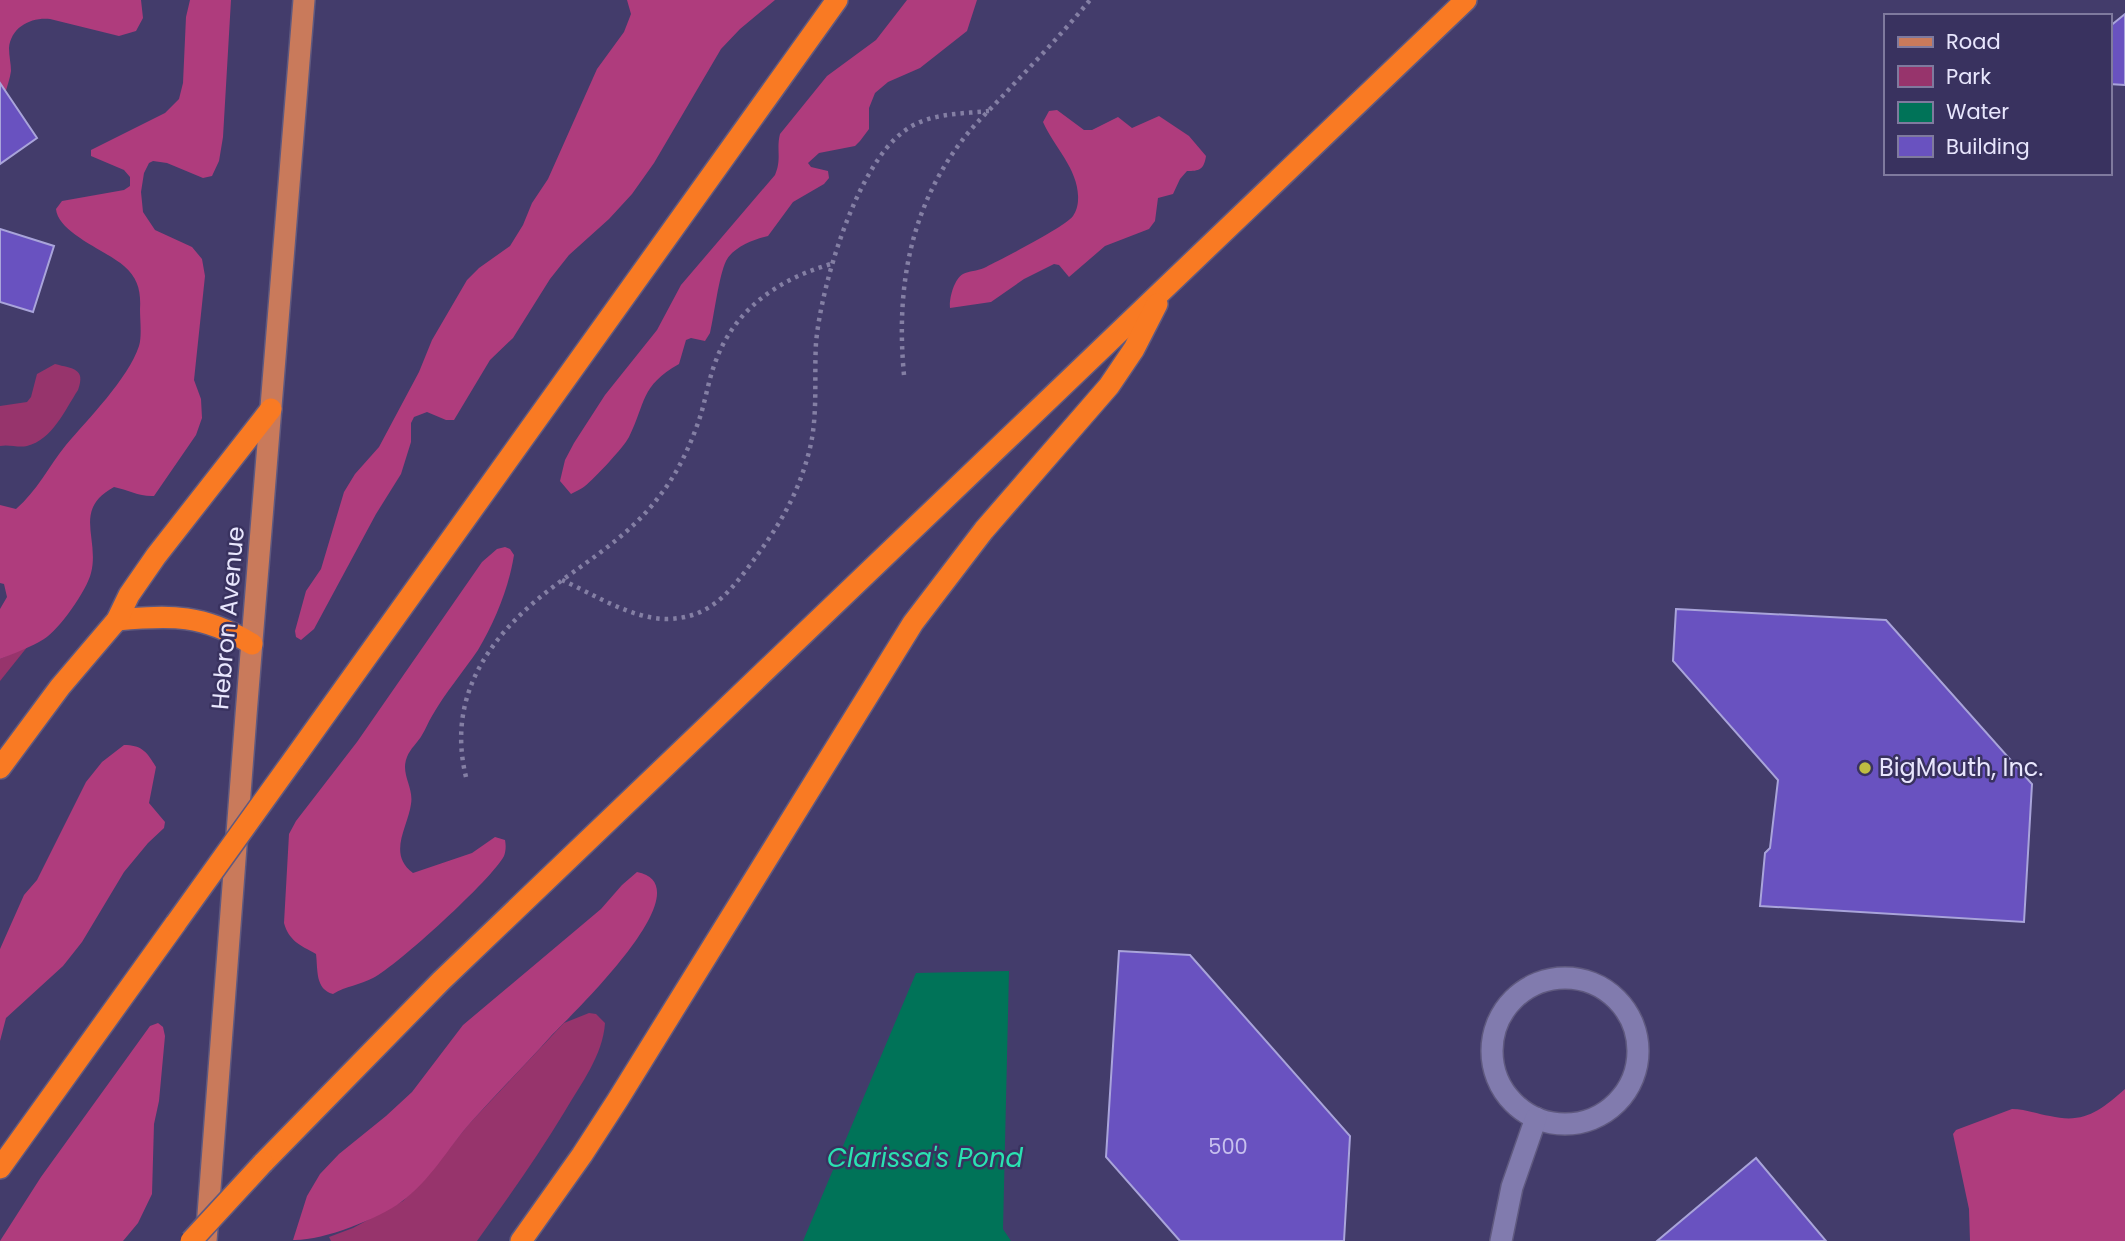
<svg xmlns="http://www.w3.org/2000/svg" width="2125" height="1241" font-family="Poppins,sans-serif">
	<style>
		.green { fill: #97346c }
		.forest { fill: #af3c7d }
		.water { fill: #007358 }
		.building { fill: #6952c0; stroke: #a9a4da; stroke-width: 2 }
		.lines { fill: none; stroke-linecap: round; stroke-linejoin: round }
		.minor-casing { stroke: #5f597f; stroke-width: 24 }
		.major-casing { stroke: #5f597f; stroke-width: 24 }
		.highway-casing { stroke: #5f597f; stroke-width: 24 }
		.path { stroke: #847fa4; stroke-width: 4.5; stroke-dasharray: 3.5 5; stroke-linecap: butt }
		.minor { stroke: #817bae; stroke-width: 21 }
		.major { stroke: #c97a5b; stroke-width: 21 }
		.highway { stroke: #f97a23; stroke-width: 21 }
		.highway-bridge-casing { stroke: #5f597f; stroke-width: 24; stroke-linecap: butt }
		.highway-bridge { stroke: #f97a23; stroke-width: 21 }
		.poi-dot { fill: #bfbe41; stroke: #39325f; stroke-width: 2.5 }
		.labels { text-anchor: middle; stroke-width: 5; stroke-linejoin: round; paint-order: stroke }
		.number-label { font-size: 21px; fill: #c8c1ee }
		.street-label { font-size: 24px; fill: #e8e6fd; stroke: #39325f }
		.poi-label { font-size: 24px; fill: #e8e6fd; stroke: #39325f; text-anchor: start }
		.water-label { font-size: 26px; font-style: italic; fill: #2ae2b1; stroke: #39325f }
	</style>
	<rect width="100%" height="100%" fill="#433c6b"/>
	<g class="green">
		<path d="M55 364C73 369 86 368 78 390 65 410 52 440 27 446 18 448 9 444 0 446V406L27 402 31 397 37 374Z"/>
		<polygon points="28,646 0,681 0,659"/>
		<path d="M589 1013 596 1014 605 1023C603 1055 581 1084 565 1111 538 1156 508 1198 477 1241H331L329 1237 353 1228 403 1201 421 1183 469 1124 564 1023Z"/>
	</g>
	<g class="forest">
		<path d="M0 0H141L143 18 136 31 119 36 50 19C31 17 11 27 9 48 9 56 11 64 11 71 10 79 7 86 5 94L0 97Z"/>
		<path d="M190 0H231L223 137 219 161 212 176 203 178 167 163 153 161 149 163 144 173 141 192 143 212 155 230 192 247 202 259 205 276 194 380 201 399 202 418 196 435 154 496C140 497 128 490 114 487 72 510 100 538 91 573 87 590 59 630 44 639 31 647 15 653 0 659V609L7 597 4 584 0 583V505L16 509C37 491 49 466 66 445 88 419 128 379 139 346 142 336 140 320 140 309 141 291 138 278 124 266 107 251 58 233 56 209L62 201 124 190 130 186V177L124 170 91 156V150L165 113 179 99 183 83 186 17Z"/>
		<polygon points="627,0 775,0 740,29 721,49 654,163 632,194 609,219 569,255 550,279 513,338 490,360 454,420 446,420 427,412 414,417 411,423 411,442 401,474 376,514 314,629 301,640 296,637 295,631 306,591 321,569 344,492 355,474 379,447 419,372 432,340 467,280 479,268 510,246 523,225 532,203 548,179 597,69 624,32 631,14"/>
		<path d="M907 0H977L967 31 920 68 888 82 875 93 869 108V129L860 141 855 146 819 153 808 163 811 167 828 171 829 178 824 184 793 202 768 236C754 239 733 247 726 261 719 275 714 316 710 333L705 341 691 338 686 340 679 364C640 386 646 403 629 437 624 447 594 479 585 486 582 489 576 491 571 494L560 481 565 460 574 443 605 395 657 330 681 285 775 175C782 159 776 149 780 134L827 76 876 40Z"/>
		<path d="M1057 110 1084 130H1092L1118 117 1132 128 1159 116 1189 136 1206 156C1204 170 1199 171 1187 171L1180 179 1173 194 1158 198 1155 221 1149 229 1105 246 1069 277 1059 265 1054 264 1024 279 991 302 950 308C949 299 954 279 963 274 969 271 977 271 984 268 1000 260 1065 227 1073 216 1076 212 1078 205 1078 200 1080 171 1054 147 1043 122L1049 111Z"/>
		<path d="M505 547 510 549 514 555C509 587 495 622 478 650 463 672 445 693 432 716 428 722 426 729 422 735 418 742 410 749 407 757 400 774 414 787 411 804 408 827 387 854 413 873L472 853 495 837 505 840C506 845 506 851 504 856 493 878 397 966 373 978 360 985 346 986 333 994 315 989 318 970 316 954 300 945 289 941 284 923L289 834 296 821 357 742 482 562 497 549Z"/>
		<path d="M124 745C142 745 147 752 156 767L149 803 165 822 164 828 148 843 124 872 82 942 63 966 6 1018 0 1041V949L24 895 37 880 86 782 102 762Z"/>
		<path d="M637 872C708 886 569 1017 551 1036 525 1065 497 1093 471 1122 448 1148 430 1181 401 1202 378 1219 322 1241 293 1240L307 1196 320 1174 339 1154 386 1116 412 1092 463 1025 601 909 622 885Z"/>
		<polygon points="158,1023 163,1027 165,1036 159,1101 154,1124 152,1194 138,1223 123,1241 0,1241 41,1177 150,1026"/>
		<path d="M2125 1089V1241H1970L1969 1209 1953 1134 1956 1130 2012 1109C2025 1109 2037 1114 2050 1116 2084 1124 2100 1111 2125 1089Z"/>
	</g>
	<polygon class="water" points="1009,971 1003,1229 1011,1241 803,1241 916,973"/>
	<g class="building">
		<polygon points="2125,14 2125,85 2109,84 2109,27"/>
		<polygon points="0,83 37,138 0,164"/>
		<polygon points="0,229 54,246 33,312 0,302"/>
		<polygon points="1676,609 1886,620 2032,784 2024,922 1760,906 1765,853 1770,848 1778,780 1673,661"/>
		<polygon points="1119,951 1190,955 1350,1136 1344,1241 1180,1241 1106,1157"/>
		<polygon points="1756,1158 1826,1241 1657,1241"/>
	</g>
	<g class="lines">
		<g class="minor-casing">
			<g id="minor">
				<circle cx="1565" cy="1051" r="73"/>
				<polyline points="1501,1241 1512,1187 1536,1118"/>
			</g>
		</g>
		<g class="major-casing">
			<polyline id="major" points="206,1241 246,715 304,0"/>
		</g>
		<g class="highway-casing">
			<g id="highway">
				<path d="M117 620C172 615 203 614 252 644"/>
				<polyline points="293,760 837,0"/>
				<polyline points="0,768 60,687 117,620 129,595 156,556 271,409"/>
				<polyline points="263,1163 441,981 1466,0"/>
				<polyline points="0,1168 176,923"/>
				<polyline points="521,1241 582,1155 617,1101 913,623 984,530 1109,386 1134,349 1157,304"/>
			</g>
		</g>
		<g class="path">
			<path d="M904 375C896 290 909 208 964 138 978 120 996 104 1011 87 1038 59 1065 30 1090 0"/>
			<path d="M562 580C593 594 630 618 665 619 705 619 725 598 747 569 777 529 798 497 810 448 818 414 814 378 816 343 821 286 856 167 903 132 927 113 959 114 989 111"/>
			<path d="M466 777C445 691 495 629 561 581 598 554 634 531 661 494 679 471 692 442 701 414 706 397 709 379 715 363 734 309 779 279 831 264"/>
		</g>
		<use href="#minor" class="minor"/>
		<use href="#major" class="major"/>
		<use href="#highway" class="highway"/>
		<g class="highway-bridge-casing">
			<g id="highway-bridge">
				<polyline points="176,923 293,760"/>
				<polyline points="191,1241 263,1163"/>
			</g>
		</g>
		<use href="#highway-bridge" class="highway-bridge"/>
	</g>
	<circle class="poi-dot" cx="1865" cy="768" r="7"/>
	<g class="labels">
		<g class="number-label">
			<text x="1228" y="1154">500</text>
		</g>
		<g class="street-label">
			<text transform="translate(228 618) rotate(-85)" y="8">Hebron Avenue</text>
		</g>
		<g class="poi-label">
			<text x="1879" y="776">BigMouth, Inc.</text>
		</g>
		<g class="water-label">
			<text x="925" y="1167">Clarissa's Pond</text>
		</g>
	</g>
	<rect x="1884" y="14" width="228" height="161" fill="#39325f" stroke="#7f7a9e" stroke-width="2"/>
	<rect x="1898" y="37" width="35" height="10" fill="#c97a5b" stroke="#7f7a9e" stroke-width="2"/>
	<text x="1946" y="49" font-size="21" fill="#e8e6fd">Road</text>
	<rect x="1898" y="66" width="35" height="21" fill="#97346c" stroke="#7f7a9e" stroke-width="2"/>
	<text x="1946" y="84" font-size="21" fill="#e8e6fd">Park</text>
	<rect x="1898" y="102" width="35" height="21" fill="#007358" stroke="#7f7a9e" stroke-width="2"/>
	<text x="1946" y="119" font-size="21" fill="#e8e6fd">Water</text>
	<rect x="1898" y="136" width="35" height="21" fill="#6952c0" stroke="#7f7a9e" stroke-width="2"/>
	<text x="1946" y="154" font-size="21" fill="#e8e6fd">Building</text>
</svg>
